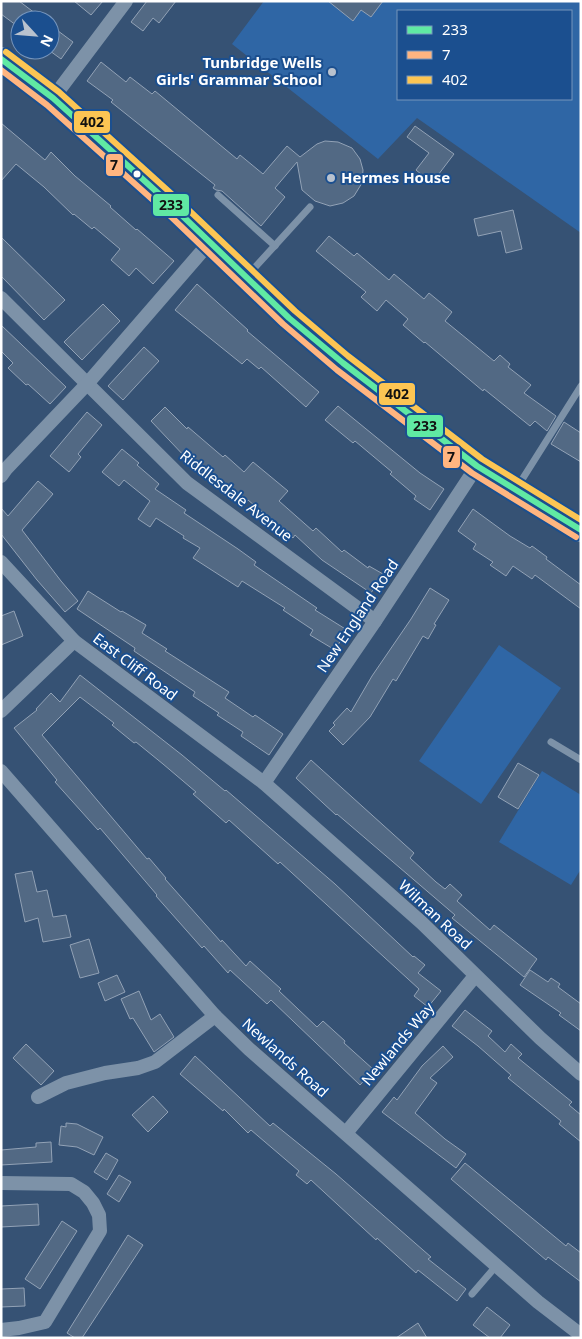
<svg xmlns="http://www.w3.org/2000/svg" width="582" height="1339" font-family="'Noto Sans',sans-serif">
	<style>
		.green { fill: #2f66a5; fill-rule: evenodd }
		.building { fill: #526984; stroke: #92a2b6 }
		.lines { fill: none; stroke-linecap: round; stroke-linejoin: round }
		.lane { stroke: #7d92a8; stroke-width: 7 }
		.street { stroke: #7d92a8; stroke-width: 14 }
		.highway { stroke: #7e92a7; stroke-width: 24 }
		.bus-1-casing { stroke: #1b4f8f; stroke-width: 10 }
		.bus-2-casing { stroke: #1b4f8f; stroke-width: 10 }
		.bus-3-casing { stroke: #1b4f8f; stroke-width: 10 }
		.bus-1 { stroke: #60e9a3; stroke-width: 6 }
		.bus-2 { stroke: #ffb580; stroke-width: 6 }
		.bus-3 { stroke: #fcc553; stroke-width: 6 }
		.poi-dot { fill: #b9c2ce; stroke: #1b4f8f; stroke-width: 2 }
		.bus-dot { fill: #fff; stroke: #1b4f8f; stroke-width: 2 }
		.labels { text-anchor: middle; stroke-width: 4; stroke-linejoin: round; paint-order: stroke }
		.poi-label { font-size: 15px; font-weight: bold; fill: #fff; stroke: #1b4f8f; text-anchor: end }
		.street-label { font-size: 15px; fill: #fff; stroke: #1b4f8f }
		.line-badge { stroke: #1b4f8f; stroke-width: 2 }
		.pale-badge-label { font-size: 14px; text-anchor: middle; font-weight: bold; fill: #111 }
	</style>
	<rect width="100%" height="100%" fill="#365274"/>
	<g class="green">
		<path d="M264 1H581V233L417 118 378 159 232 44ZM398 11H571V99H398Z"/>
		<polygon points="499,645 561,688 481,804 419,761"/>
		<polygon points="542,771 581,795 581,869 571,885 499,842"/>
	</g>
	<g class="building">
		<polygon points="1,1 19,1 44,20 20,20 20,28 1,14"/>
		<polygon points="74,1 103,1 91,15"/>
		<polygon points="147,1 176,1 159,23 153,18 143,31 131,22"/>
		<polygon points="328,1 383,1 371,17 361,10 353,21"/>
		<polygon points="50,25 73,42 61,59 50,51"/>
		<polygon points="101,62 126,82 130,77 152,94 155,91 237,159 240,155 263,174 287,146 300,157 317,144 325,141 338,142 352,148 360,159 363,170 362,183 354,196 343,203 330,206 315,201 302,190 297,162 275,188 285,197 261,226 222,191 216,190 213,188 215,185 111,102 113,100 87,81"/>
		<polygon points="1,123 45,160 51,152 75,176 111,206 110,207 136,230 137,229 174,261 153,284 136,268 129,276 111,260 120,249 94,227 92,229 74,214 73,215 44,187 16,164 1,181"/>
		<polygon points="415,126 454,154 432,183 416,170 429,153 407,137"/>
		<polygon points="513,210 522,249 506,253 501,231 478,236 474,219"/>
		<polygon points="329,236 354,256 357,253 389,280 394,274 424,299 429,293 452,312 445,321 494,361 500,355 510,364 508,367 531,385 524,393 556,416 547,431 535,421 530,426 484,389 483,391 425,342 424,343 403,325 408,319 386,300 377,311 361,297 366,292 316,251"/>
		<polygon points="1,237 65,300 44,320 1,276"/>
		<polygon points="197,284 248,330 247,331 319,392 306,407 261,367 259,369 247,359 242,364 175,310"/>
		<polygon points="103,304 120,321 82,360 64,342"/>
		<polygon points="1,325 66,387 50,404 28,384 26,385 8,368 13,363 1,351"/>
		<polygon points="144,347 159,361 123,400 108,386"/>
		<polygon points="338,406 420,473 444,489 430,510 414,499 416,496 390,474 392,472 355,441 353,443 325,420"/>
		<polygon points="165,407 187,429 188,427 223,457 225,455 244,472 253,462 288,491 279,501 313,531 316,528 342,552 344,550 368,568 369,566 383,574 371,593 322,560 295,535 293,538 248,500 245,504 224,485 222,487 203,470 202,472 188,460 151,421"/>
		<polygon points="87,412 102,425 78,454 81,457 69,472 50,456"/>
		<polygon points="564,422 581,433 581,462 551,444"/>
		<polygon points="122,449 139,463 137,465 159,484 155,489 186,510 184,513 238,549 256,562 254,565 317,608 315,610 347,630 335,650 310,635 313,630 283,610 285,608 242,581 238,587 193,558 200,548 183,538 184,536 156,518 150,527 138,519 150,501 124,480 119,486 102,472"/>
		<polygon points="38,481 53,494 22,530 61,581 78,601 65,612 37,580 1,534 1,508 8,516"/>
		<polygon points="473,509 510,536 530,548 532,546 547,557 546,559 581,585 581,609 535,575 532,579 513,566 506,576 490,565 493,562 473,549 476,544 458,531"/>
		<polygon points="430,588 449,600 434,624 436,625 428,639 423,636 396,681 393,679 370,717 343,745 329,731 335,725 333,723 347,708 351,712 372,676 411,619"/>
		<polygon points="88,591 121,612 122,611 146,625 142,633 167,649 165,651 229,692 225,698 253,717 255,715 283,734 269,755 241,736 243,732 217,715 219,713 193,696 195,692 134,651 135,648 77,609"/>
		<polygon points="14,611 23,636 1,645 1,616"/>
		<polygon points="80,675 182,755 225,791 226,790 335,884 413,957 414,956 425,965 418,973 441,991 428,1007 414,996 419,989 280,862 278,864 229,820 226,823 193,794 196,792 163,764 136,742 134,743 112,725 114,723 80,697 42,735 147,859 149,858 166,878 165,879 221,942 222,940 246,966 250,961 281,989 279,991 317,1027 323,1021 345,1041 344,1043 374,1070 360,1085 271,1000 267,1004 230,970 228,973 204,946 202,948 156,896 157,895 100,828 98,830 55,782 57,780 14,728 37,710 36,709 51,693 60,702"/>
		<polygon points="311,760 414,853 410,858 436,882 445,889 450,884 462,895 457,901 490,930 494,925 537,959 524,977 452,918 455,915 337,814 336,815 296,778"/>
		<polygon points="518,763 539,775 518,809 498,797"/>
		<polygon points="32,871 37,892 47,890 53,917 66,915 71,937 43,942 38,918 25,922 15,874"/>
		<polygon points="89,939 99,973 80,978 70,945"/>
		<polygon points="530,970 548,982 551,978 560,984 558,987 581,1004 581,1031 559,1015 561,1013 520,985"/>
		<polygon points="117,975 125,992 105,1001 98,983"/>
		<polygon points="139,991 151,1020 160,1014 174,1037 154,1052 133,1018 130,1019 121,999"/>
		<polygon points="465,1010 492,1031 488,1036 505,1052 511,1044 522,1054 518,1058 572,1102 569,1105 581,1115 581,1142 559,1124 561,1121 508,1078 511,1075 478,1046 452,1026"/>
		<polygon points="26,1044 54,1071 41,1085 13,1058"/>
		<polygon points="443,1046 453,1057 430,1078 437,1083 415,1113 445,1139 466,1154 456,1168 382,1112 394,1097 397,1100 422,1066"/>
		<polygon points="195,1056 270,1126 273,1123 336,1174 431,1257 428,1259 466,1289 457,1301 418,1270 416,1273 377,1238 376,1240 311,1180 307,1184 296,1175 299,1171 251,1130 248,1133 224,1109 223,1111 180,1074"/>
		<polygon points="153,1096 168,1112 148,1132 132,1115"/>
		<polygon points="66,1123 77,1124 103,1137 94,1155 77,1147 59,1145 61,1126 66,1127"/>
		<polygon points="51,1142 52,1162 1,1165 1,1150 36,1147 36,1143"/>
		<polygon points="106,1153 118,1160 107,1180 94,1172"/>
		<polygon points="465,1163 566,1246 568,1243 581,1253 581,1282 548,1257 546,1260 451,1179"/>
		<polygon points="119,1175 131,1182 119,1202 107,1194"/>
		<polygon points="38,1204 39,1225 1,1227 1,1206"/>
		<polygon points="62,1221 77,1231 40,1289 25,1279"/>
		<polygon points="128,1235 143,1245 82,1338 75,1338 67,1333"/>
		<polygon points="24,1288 25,1306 1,1307 1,1289"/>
		<polygon points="487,1307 510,1325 500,1338 490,1338 473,1325"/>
		<polygon points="418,1323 427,1338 396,1338"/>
	</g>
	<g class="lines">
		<g class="lane">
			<polyline points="218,195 275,246"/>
			<polyline points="248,275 310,207"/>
			<polyline points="518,486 581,386"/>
			<polyline points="551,742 581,760"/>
			<polyline points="472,1294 497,1265"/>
		</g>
		<g class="street">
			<polyline points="53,98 126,1"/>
			<polyline points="1,298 187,483 375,621"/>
			<polyline points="1,476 6,469 87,384 210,242"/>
			<polyline points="1,562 74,641 264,783 422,923 540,1038 581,1074"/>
			<polyline points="1,711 74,641"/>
			<polyline points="1,771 215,1016 249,1049 538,1302 581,1335"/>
			<polyline points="264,783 375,621 477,466"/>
			<polyline points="38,1097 66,1083 105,1073 138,1068 155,1062 215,1016"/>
			<polyline points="346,1133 475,976"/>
			<polyline points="1,1183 71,1184 84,1192 93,1203 99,1215 100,1231 45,1322 19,1328 1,1330"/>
		</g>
		<polyline class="highway" points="1,59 53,98 169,203 289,318 343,363 477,466 581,530"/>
		<g class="bus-1-casing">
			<polyline id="bus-1" points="1,59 53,98 169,203 289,318 343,363 477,466 581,530"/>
		</g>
		<g class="bus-2-casing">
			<polyline id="bus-2" points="1,70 47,105 163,209 283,324 337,370 472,473 576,537"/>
		</g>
		<g class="bus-3-casing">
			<polyline id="bus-3" points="6,52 59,92 175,197 295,311 348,356 482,459 581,520"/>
		</g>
		<use href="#bus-1" class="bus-1"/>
		<use href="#bus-2" class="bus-2"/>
		<use href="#bus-3" class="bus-3"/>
	</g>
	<g class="poi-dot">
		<circle cx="332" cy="72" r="5"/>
		<circle cx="331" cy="178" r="5"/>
	</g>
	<circle class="bus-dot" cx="137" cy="174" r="4.5"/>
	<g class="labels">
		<g class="poi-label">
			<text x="322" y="68">Tunbridge Wells<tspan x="322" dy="17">Girls' Grammar School</tspan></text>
			<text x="341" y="183" text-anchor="start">Hermes House</text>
		</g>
		<g class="street-label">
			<text transform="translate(236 496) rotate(38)" y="5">Riddlesdale Avenue</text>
			<text transform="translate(358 616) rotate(-56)" y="5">New England Road</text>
			<text transform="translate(135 667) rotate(37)" y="5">East Cliff Road</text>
			<text transform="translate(435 915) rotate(43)" y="5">Wilman Road</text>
			<text transform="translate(398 1044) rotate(-50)" y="5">Newlands Way</text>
			<text transform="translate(285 1058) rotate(42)" y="5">Newlands Road</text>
		</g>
	</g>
	<g class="line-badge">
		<rect x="73" y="110" width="38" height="24" rx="5" fill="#fcc553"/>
		<rect x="105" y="153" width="19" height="24" rx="5" fill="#ffb580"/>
		<rect x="152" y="193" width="38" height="24" rx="5" fill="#60e9a3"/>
		<rect x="378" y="382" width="38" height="24" rx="5" fill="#fcc553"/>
		<rect x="406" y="414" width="38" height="24" rx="5" fill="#60e9a3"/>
		<rect x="442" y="445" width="19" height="24" rx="5" fill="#ffb580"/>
	</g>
	<g class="pale-badge-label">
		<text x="92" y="127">402</text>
		<text x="114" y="170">7</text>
		<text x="171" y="210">233</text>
		<text x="397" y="399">402</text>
		<text x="425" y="431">233</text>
		<text x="451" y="462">7</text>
	</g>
	<rect width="582" height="1339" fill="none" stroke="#ffffff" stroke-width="5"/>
	<rect x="397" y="10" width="175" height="90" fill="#1b4f8f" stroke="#7695bc"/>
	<rect x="407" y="26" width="25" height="8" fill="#60e9a3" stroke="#7695bc"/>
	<text x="442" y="35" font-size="15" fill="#ffffff">233</text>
	<rect x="407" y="51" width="25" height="8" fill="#ffb580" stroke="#7695bc"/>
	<text x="442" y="60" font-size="15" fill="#ffffff">7</text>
	<rect x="407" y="76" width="25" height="8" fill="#fcc553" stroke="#7695bc"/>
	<text x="442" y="85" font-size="15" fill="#ffffff">402</text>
	<g transform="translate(35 35) rotate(116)"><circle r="24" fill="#1b4f8f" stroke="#7695bc"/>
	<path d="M0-4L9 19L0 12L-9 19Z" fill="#b9c2ce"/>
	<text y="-8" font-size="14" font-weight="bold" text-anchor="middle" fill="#ffffff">N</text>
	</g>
</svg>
